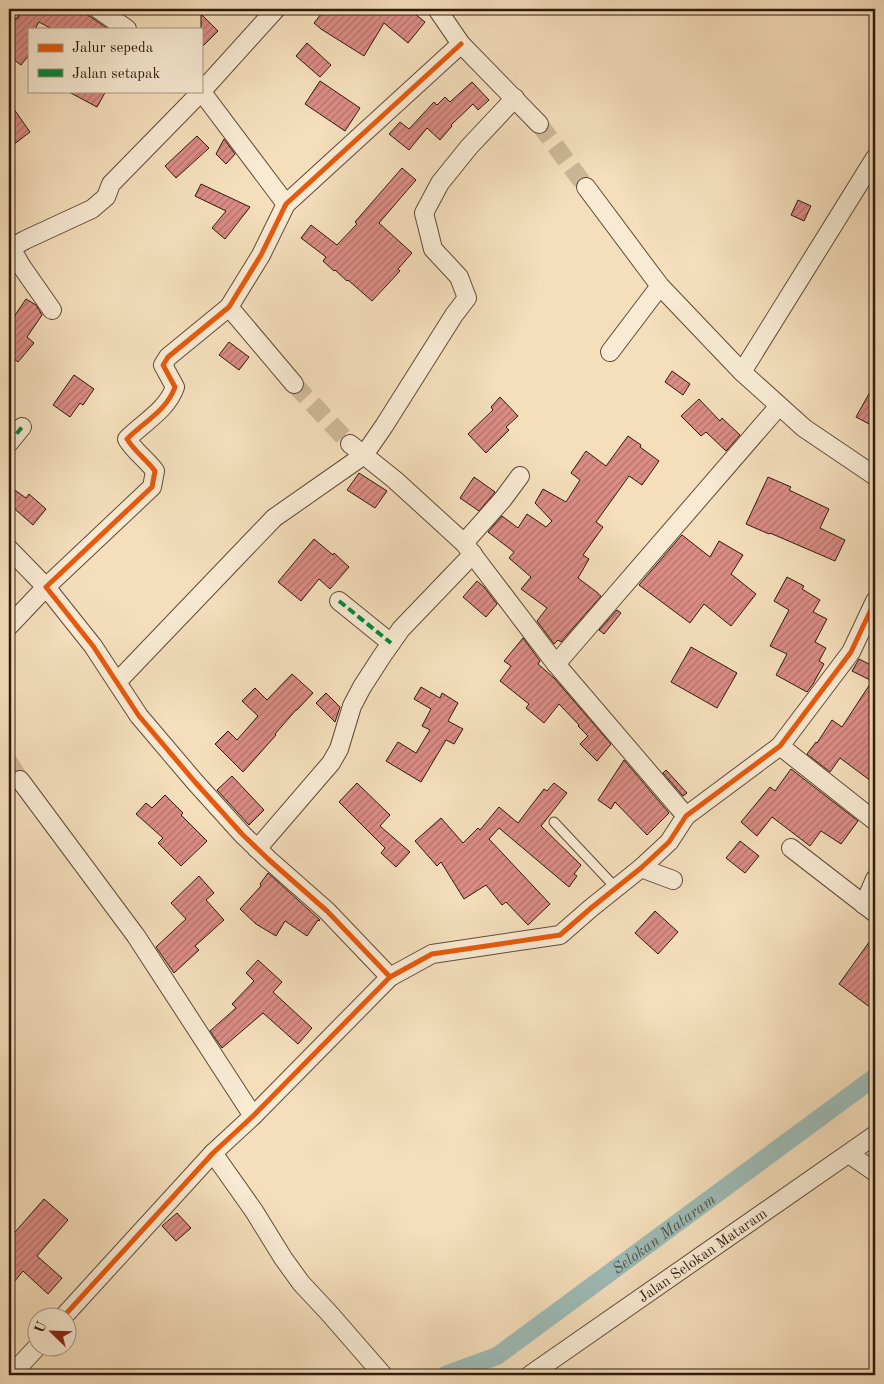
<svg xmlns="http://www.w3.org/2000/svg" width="884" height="1384" font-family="'Old Standard TT',serif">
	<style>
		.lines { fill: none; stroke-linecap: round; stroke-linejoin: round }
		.canal { stroke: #9dbbb6; stroke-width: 18 }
		.building { fill: url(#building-hatch); stroke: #2f190b }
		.minor-tunnel { stroke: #cdb798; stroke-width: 18; stroke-dasharray: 18 9; stroke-linecap: butt }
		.service-casing { stroke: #604a37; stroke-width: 11 }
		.minor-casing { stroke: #604a37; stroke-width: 20 }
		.service { stroke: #f8ead3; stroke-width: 9 }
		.minor { stroke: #f8ead3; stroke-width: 18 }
		.quiet { stroke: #00873e; stroke-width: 4; stroke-dasharray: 8 4; stroke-linecap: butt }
		.cycleway-casing { stroke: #f8ead3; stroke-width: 8 }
		.cycleway { stroke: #e8590c; stroke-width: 5 }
		.labels { text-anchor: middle; stroke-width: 4; stroke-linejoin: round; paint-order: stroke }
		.street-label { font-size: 15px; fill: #2f190b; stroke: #f8ead3 }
		.water-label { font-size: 16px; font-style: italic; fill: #565247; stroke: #f8ead3 }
	</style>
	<defs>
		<pattern id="building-hatch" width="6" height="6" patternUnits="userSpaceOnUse" patternTransform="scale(1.25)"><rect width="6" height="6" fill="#db8c85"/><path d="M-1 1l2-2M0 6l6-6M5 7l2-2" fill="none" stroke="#b2726b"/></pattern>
	</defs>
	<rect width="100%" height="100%" fill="#f4debb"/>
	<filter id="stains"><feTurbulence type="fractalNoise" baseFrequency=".004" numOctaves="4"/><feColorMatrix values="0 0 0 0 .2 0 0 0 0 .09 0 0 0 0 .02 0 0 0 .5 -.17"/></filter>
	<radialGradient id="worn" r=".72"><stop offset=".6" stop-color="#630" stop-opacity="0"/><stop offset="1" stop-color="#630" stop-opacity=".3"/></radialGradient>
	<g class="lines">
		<path class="canal" id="s1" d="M445 1375 497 1356 875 1077"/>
	</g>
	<g class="building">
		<polygon points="21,9 76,9 91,17 108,29 52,29 39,22 35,29 29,29 29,55 21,65 9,56 9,26 11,22 18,18"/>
		<polygon points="325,9 409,9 425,22 408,43 384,23 364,56 321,29 314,23"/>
		<polygon points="201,14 218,31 201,48"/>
		<polygon points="307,43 331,65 320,77 296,56"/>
		<polygon points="320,81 360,108 345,131 305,104"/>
		<polygon points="472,82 489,100 478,110 473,104 451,125 452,126 440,140 427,128 409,150 389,134 400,122 409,129 434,102 437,105 445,97 450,102"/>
		<polygon points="67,91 106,91 97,107"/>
		<polygon points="9,102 30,132 9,148"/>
		<polygon points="197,136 209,148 176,178 165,166"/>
		<polygon points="224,139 235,154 226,164 216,154"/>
		<polygon points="402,168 416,180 379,223 412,253 398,269 400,271 372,301 348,280 347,281 335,270 334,271 323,261 326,257 301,238 311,225 337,245 357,224 355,222"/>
		<polygon points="201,184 250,207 225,239 212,228 226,211 195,196"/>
		<polygon points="798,200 811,206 804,221 791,215"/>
		<polygon points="26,299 36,305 42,315 27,337 34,343 18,362 9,355 9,324"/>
		<polygon points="229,342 249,357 239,370 219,355"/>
		<polygon points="672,371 690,384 683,395 665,382"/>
		<polygon points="74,375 94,389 83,405 80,403 70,417 53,405"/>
		<polygon points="875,383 875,417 871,425 856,417"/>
		<polygon points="500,397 518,416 506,427 509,430 486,453 468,434 493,410 491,407"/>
		<polygon points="699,399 720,421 722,418 740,435 726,451 706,432 701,436 681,416"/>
		<polygon points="628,436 641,445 640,447 659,461 642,485 629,476 596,522 603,527 583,555 589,559 578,578 598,593 598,594 601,596 561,642 558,640 554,644 537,621 547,608 521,589 531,577 509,558 514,552 488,532 502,516 518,528 527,514 546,527 552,521 535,503 543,489 566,502 580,480 571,473 586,451 606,466"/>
		<polygon points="359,473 387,491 375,508 347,490"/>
		<polygon points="474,477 495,492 479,511 460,498"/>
		<polygon points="768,477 791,487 789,490 829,509 820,528 845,540 835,561 770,533 769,534 746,524"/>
		<polygon points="9,486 26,498 29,494 46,509 33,525 9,504"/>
		<polygon points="682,535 710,557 719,541 743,555 731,574 756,594 731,626 704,604 690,623 639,585"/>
		<polygon points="314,539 333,555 334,553 349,567 330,589 319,579 301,601 278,582"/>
		<polygon points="787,577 804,586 802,589 820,600 813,612 827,619 815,642 826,648 819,661 824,664 813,684 807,692 776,675 787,654 770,646 789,610 774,601"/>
		<polygon points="477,581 484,587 497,604 486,617 463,597"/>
		<polygon points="617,610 621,613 604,634 599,630"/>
		<polygon points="523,638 540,661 538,664 554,678 611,744 597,761 580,744 588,736 578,726 579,725 559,704 544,723 526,708 529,704 500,681 511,666 504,661"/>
		<polygon points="691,647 737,673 717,708 671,682"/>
		<polygon points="859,659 875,667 875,784 840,758 830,772 807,754 816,742 817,743 832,720 842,727 872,681 852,671"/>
		<polygon points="292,674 313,693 297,710 296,710 275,734 276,735 243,772 215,744 228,731 237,740 258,716 242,701 255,688 267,700"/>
		<polygon points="421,687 440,698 442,693 458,703 448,721 463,729 454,744 446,740 421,782 386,761 398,742 416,753 430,730 422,726 431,709 414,699"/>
		<polygon points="326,693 340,707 335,722 316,703"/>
		<polygon points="624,760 669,813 647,835 615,802 611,809 598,800"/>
		<polygon points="791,769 858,821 841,844 821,831 810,846 772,817 757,836 741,822 770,787 775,791"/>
		<polygon points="666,770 687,793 683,796 663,773"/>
		<polygon points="232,776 264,810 249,825 217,790"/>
		<polygon points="357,783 390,815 380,826 410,852 396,867 381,853 385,848 339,802"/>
		<polygon points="554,783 567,793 541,826 581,865 574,874 577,876 569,887 499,828 489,839 550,904 528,925 506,902 502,905 486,885 464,899 441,862 437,866 415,841 441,818 463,843 478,828 480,830 499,807 518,823 544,789 547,791"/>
		<polygon points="165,795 183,813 181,815 207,841 181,866 158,843 163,838 136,814 146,803 152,808"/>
		<polygon points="740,841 759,856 745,873 726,858"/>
		<polygon points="268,873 320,920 319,921 318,920 307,936 285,921 276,936 256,924 240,909 261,886 260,884"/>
		<polygon points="199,876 214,893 206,900 224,920 195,946 199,950 174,973 156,947 186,919 171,903"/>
		<polygon points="655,911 678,932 658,954 635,933"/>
		<polygon points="875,934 875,1011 839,984"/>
		<polygon points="258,960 282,982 273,992 312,1028 298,1044 263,1013 222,1048 210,1031 236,1008 232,1004 254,981 246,973"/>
		<polygon points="44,1199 68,1220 37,1256 62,1278 48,1294 23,1271 9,1288 9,1239"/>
		<polygon points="177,1213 191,1228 176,1241 162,1226"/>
	</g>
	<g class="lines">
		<g class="minor-tunnel">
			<polyline points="539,124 586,187"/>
			<polyline points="294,384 350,444"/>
			<polyline points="9,762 20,780"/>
		</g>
		<g class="service-casing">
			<polyline id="service" points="554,822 616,888"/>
		</g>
		<g class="minor-casing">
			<g id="minor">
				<polyline points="98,9 127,29"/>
				<polyline points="437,9 461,44 539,124"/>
				<polyline points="9,12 11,9"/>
				<polyline points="201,91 286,204"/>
				<polyline points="586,187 660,286 742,372 804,428 875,476"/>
				<polyline points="11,248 22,267 52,310"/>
				<polyline points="9,249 25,240 92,209 106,197 111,184 201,92 276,9"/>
				<polyline points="229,307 294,384"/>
				<polyline points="610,352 660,286"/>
				<polyline points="742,372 875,158"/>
				<polyline points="9,443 22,427"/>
				<polyline points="350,444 395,480 464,543 556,664 686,816"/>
				<polyline points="464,543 503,499 520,476"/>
				<polyline points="9,549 46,587 9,626"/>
				<polyline points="339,601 391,643"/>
				<polyline points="556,664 779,406"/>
				<polyline points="117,682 274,518 364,455 384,426 454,315 467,298 459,277 433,249 424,213 440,183 469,147 515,98"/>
				<polyline points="780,746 875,821"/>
				<polyline points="20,780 136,936 253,1116"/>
				<polyline points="791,848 875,913"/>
				<polyline points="257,849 331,763 339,749 352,706 362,687 382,656 401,629 473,554"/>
				<polyline points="641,868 673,880"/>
				<polyline points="864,905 875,879"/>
				<path d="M390 977 327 911 268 859 242 834 195 782 139 716 93 646 46 587 152 487 155 471C146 459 135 452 127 439 144 422 167 410 175 387L163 365 168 357 229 307 261 255 286 204 461 44"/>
				<polyline points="213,1153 254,1211 283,1258 301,1283 329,1313 383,1375"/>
				<polyline points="849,1154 875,1172"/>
				<polyline points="64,1316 213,1153 253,1116 390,977 432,954 560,935 591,908 641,868 669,842 686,816 780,746 851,652 875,601"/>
				<polyline points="11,1375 38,1346"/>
				<path id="s2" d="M530 1375 875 1135"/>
			</g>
		</g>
		<use href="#service" class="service"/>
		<use href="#minor" class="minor"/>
		<g class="quiet">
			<polyline points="9,443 22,427"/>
			<polyline points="339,601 391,643"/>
		</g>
		<g class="cycleway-casing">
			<g id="cycleway">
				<path d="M390 977 327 911 268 859 242 834 195 782 139 716 93 646 46 587 152 487 155 471C146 459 135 452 127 439 144 422 167 410 175 387L163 365 168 357 229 307 261 255 286 204 461 44"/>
				<polyline points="64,1316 213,1153 253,1116 390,977 432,954 560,935 591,908 641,868 669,842 686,816 780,746 851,652 875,601"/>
			</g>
		</g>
		<use href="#cycleway" class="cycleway"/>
	</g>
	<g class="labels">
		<g class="street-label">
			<text dy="5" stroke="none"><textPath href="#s2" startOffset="210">Jalan Selokan Mataram</textPath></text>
		</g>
		<g class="water-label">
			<text dy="6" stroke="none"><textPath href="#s1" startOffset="262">Selokan Mataram</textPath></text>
		</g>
	</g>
	<rect width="884" height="1384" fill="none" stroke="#f4debb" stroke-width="30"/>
	<rect x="10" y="10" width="864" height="1364" fill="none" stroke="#2f190b" stroke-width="2.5"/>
	<rect x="15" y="15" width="854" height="1354" fill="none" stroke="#2f190b"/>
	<rect x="28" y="28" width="175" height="65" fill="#f8ead3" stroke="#a89683"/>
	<rect x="38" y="44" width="25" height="8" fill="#e8590c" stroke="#a89683"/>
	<text x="72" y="52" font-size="15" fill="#2f190b">Jalur sepeda</text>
	<rect x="38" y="69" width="25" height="8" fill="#00873e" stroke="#a89683"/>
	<text x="72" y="78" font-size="15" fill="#2f190b">Jalan setapak</text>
	<g transform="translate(52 1332) rotate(293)"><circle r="24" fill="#f8ead3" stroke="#a89683"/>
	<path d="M0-4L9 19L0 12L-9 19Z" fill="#8f2418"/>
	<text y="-8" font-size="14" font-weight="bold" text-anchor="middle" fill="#2f190b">U</text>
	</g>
	<rect width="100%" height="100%" filter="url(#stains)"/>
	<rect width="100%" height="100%" fill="url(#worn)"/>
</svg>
